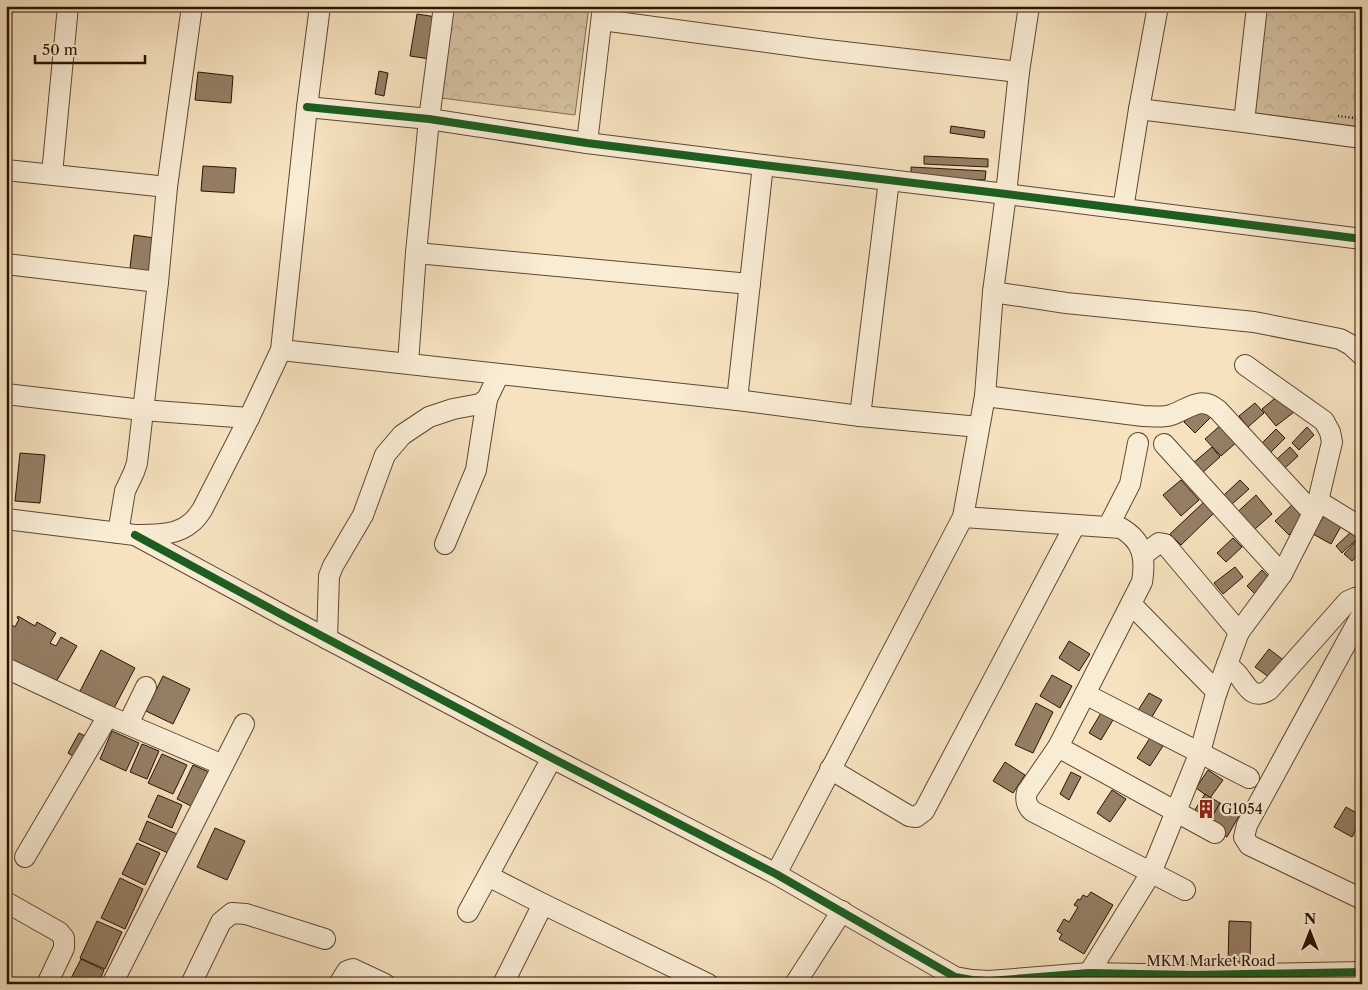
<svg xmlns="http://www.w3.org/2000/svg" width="1368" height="990" font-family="'Libre Caslon Text',serif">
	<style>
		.forest { fill: url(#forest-crowns); stroke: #7f6a51 }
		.building { fill: #957f65; stroke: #2b1403 }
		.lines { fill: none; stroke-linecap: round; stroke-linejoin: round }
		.minor-casing { stroke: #5e4832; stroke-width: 22 }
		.path { stroke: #2b1403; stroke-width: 2.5; stroke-dasharray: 1 2.5; stroke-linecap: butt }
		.minor { stroke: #f9ecd5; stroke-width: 20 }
		.cycleway-casing { stroke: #f9ecd5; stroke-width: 11 }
		.cycleway { stroke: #1b5e20; stroke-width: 8 }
		.labels { text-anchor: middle; stroke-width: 4.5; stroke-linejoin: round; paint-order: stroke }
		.poi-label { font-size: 14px; fill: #2b1403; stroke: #f9ecd5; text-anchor: start }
		.street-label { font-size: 14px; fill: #2b1403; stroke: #f9ecd5 }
	</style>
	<defs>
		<pattern id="forest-crowns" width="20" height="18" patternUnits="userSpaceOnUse" patternTransform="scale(1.25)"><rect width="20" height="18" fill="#d3bf9f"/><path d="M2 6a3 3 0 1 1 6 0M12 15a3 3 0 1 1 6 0" fill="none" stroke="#b5a387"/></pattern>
	</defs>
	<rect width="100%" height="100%" fill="#f6e2bf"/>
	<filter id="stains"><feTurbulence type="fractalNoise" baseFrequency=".004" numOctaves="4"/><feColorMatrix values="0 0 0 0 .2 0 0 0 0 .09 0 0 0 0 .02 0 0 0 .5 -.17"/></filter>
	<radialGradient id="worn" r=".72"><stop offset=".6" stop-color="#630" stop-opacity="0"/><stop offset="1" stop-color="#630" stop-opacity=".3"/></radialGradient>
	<g class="forest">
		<polygon points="452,6 589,6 575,115 441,98"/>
		<polygon points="1266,6 1362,6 1362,127 1255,113"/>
	</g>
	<g class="building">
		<polygon points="417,14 436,17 430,59 410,56"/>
		<polygon points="379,71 388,73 384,96 375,94"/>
		<polygon points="198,72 233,76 231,103 195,100"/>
		<polygon points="951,126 985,131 984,138 950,133"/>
		<polygon points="924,156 988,159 988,167 924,164"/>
		<polygon points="203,166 236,168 234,193 201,191"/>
		<polygon points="911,167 986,171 985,180 911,176"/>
		<polygon points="134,235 161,239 155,279 129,276"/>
		<polygon points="1279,395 1294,412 1276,426 1262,409"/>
		<polygon points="1255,403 1264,413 1248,427 1239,416"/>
		<polygon points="1202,404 1213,415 1195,433 1184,422"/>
		<polygon points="1222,424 1238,441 1221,456 1205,439"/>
		<polygon points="1307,427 1314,435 1299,450 1292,443"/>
		<polygon points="1276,429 1285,438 1270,453 1261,444"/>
		<polygon points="1212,447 1220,457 1201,474 1192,464"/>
		<polygon points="1290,447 1298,456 1285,468 1277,459"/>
		<polygon points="20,453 45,455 40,503 15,501"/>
		<polygon points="1181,480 1199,500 1181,516 1163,495"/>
		<polygon points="1240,480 1249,489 1231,505 1223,496"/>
		<polygon points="1256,495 1272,514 1247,536 1231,518"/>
		<polygon points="1205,501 1215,512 1181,545 1170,534"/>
		<polygon points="1294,503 1307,517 1289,535 1275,521"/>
		<polygon points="1327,511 1344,521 1331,544 1313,534"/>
		<polygon points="1352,531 1358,538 1342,553 1336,546"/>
		<polygon points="1233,538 1242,547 1226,562 1217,553"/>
		<polygon points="1359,538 1362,540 1362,552 1352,561 1344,554"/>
		<polygon points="1235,567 1243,577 1223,594 1214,583"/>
		<polygon points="1262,570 1272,581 1257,596 1247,586"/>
		<polygon points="18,616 35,626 37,622 56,633 50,643 56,646 61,637 77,646 53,687 6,659 6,636 12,625 15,627 19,619 17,618"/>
		<polygon points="1069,641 1090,654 1079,671 1059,658"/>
		<polygon points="1269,649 1286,662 1273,680 1255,667"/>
		<polygon points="101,650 135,668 111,714 77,697"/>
		<polygon points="1052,675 1072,686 1060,708 1040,696"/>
		<polygon points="163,676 190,689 173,724 146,711"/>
		<polygon points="1149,693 1162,700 1150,720 1137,712"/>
		<polygon points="1036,703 1053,712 1033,753 1015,745"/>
		<polygon points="1101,713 1113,720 1101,740 1089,733"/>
		<polygon points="112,731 139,743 126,771 100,759"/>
		<polygon points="79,733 91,739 79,760 68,753"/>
		<polygon points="1150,738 1163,746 1150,766 1137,758"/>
		<polygon points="142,744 159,751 147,779 130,772"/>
		<polygon points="162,754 187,765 173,794 148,783"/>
		<polygon points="1005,762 1025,775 1013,793 993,781"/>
		<polygon points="193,765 209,772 193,807 177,799"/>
		<polygon points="1208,770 1223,780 1210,798 1196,788"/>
		<polygon points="1071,772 1081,777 1069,800 1060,794"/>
		<polygon points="1112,790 1126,799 1110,822 1097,813"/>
		<polygon points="1205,794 1220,803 1207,825 1191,816"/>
		<polygon points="158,795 182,805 172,828 148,817"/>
		<polygon points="1220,803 1240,814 1227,837 1207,825"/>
		<polygon points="1346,807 1362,816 1362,818 1352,837 1334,827"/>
		<polygon points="147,821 177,834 168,853 139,840"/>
		<polygon points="215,828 245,841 227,880 197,867"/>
		<polygon points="137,843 160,853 145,885 122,874"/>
		<polygon points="120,878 143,889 125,929 101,918"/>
		<polygon points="1091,892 1113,905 1084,954 1059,939 1062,934 1057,931 1064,919 1069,922 1078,907 1074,905 1078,899 1080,900 1083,895 1087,897"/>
		<polygon points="97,921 122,932 105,969 80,958"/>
		<polygon points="1229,921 1251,922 1250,962 1228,962"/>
		<polygon points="81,959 104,970 98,984 68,984"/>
	</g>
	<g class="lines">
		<g class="minor-casing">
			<g id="minor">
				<polyline points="602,20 818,49 1019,72"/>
				<polyline points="307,107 429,119 587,143 763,165 1006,194 1362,239"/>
				<polyline points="1139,109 1244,122 1362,138"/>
				<polyline points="1244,122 1257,6"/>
				<polyline points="587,143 603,6"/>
				<polyline points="6,170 167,187"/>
				<polyline points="52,174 68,6"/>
				<polyline points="1123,209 1139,109 1158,6"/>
				<polyline points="416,253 750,284"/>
				<polyline points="6,264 158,282"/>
				<polyline points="993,292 1066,303 1254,322 1340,339 1351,345 1362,355"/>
				<polyline points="281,350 737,400 860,416 979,427"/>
				<polyline points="408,363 416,253 429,119 444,6"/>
				<polyline points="6,394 142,410 249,418"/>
				<path d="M985 396 1143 416C1152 416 1162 418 1171 415 1189 409 1200 395 1218 410L1313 513"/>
				<polyline points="737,400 763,165"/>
				<polyline points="860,416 889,180"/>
				<polyline points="1164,444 1282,574"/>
				<polyline points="1318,501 1362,528"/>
				<path d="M963 517 1121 528C1143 541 1146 558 1142 582L1058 747 1027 792C1025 800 1026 805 1032 811L1185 890"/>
				<path d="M6 519 135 535C155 535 177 536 192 522 196 519 199 514 202 510L249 418 281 350 307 107 320 6"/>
				<polyline points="1108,527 1130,484 1138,443"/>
				<polyline points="118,533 125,491 134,472 137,463 158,282 167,187 192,6"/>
				<polyline points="135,535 286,617 552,758 776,874 955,977 972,980 989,981 1089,973 1194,975 1362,972"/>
				<polyline points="445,544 476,470 487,399"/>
				<polyline points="1143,555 1159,543 1165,544 1239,632"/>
				<polyline points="1131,604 1217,692"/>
				<polyline points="1362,614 1247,825 1244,837 1249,845 1362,899"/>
				<polyline points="327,639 329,576 333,566 363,515 385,455 402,435 429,417 453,409 480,404 487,399 499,374"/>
				<path d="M1227 664C1231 668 1236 672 1239 676 1248 688 1253 700 1269 690L1348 601 1355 598 1362 597"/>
				<polyline points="6,668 108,716 223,765"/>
				<polyline points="1085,694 1249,778"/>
				<polyline points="128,724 146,687"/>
				<polyline points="1058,747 1215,833"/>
				<polyline points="830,769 909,816 916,817 924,811 1075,525"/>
				<polyline points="25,857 108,716"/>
				<polyline points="776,874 963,517 985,396 993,292 1006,194 1019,72 1029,6"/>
				<polyline points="488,876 543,904 708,984"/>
				<polyline points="6,902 59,932 64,938 64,948 47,984"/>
				<polyline points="468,912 552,758"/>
				<polyline points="1083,981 1089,973 1151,873 1200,752 1216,694 1239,632 1282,574 1313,513 1318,501 1332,442 1330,432 1324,421 1245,365"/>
				<polyline points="112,984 244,724"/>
				<polyline points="191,984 221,922 232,913 246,914 325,939"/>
				<polyline points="339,984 347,971 353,969 385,984"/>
				<polyline points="503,984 543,904"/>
				<polyline points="795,984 842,911"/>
			</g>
		</g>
		<polyline class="path" points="1338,116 1362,119"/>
		<use href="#minor" class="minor"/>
		<g class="cycleway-casing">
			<g id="cycleway">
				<polyline points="307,107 429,119 587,143 763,165 1006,194 1362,239"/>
				<polyline points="135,535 286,617 552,758 776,874 955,977 972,980 989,981 1089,973 1194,975 1362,972"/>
			</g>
		</g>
		<use href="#cycleway" class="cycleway"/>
	</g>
	<defs>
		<g id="building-bare" transform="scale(1.5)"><path d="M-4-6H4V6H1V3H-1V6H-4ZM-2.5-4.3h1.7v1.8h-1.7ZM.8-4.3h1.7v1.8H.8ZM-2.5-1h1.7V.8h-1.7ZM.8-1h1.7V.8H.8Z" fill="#8f2418" stroke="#f9ecd5" stroke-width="2.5" paint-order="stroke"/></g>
	</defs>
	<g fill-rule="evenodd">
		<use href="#building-bare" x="1206" y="809"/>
	</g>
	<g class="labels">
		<g class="poi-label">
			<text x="1221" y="814">G1054</text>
		</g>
		<g class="street-label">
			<text x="1211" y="966">MKM Market Road</text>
		</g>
	</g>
	<rect width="1368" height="990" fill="none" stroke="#f6e2bf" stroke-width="25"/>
	<rect x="8" y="8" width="1353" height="975" fill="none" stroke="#2b1403" stroke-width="2.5"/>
	<rect x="12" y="12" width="1343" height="965" fill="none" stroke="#2b1403"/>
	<g transform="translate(1310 932)" stroke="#f9ecd5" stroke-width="4" paint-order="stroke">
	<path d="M0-4L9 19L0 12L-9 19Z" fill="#2b1403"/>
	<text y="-8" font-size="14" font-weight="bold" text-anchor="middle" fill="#2b1403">N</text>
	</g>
	<path d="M35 55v8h110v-8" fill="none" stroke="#2b1403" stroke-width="2.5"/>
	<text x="42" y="55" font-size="15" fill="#2b1403" stroke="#f9ecd5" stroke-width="4" paint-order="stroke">50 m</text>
	<rect width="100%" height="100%" filter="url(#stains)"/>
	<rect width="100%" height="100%" fill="url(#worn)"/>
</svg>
